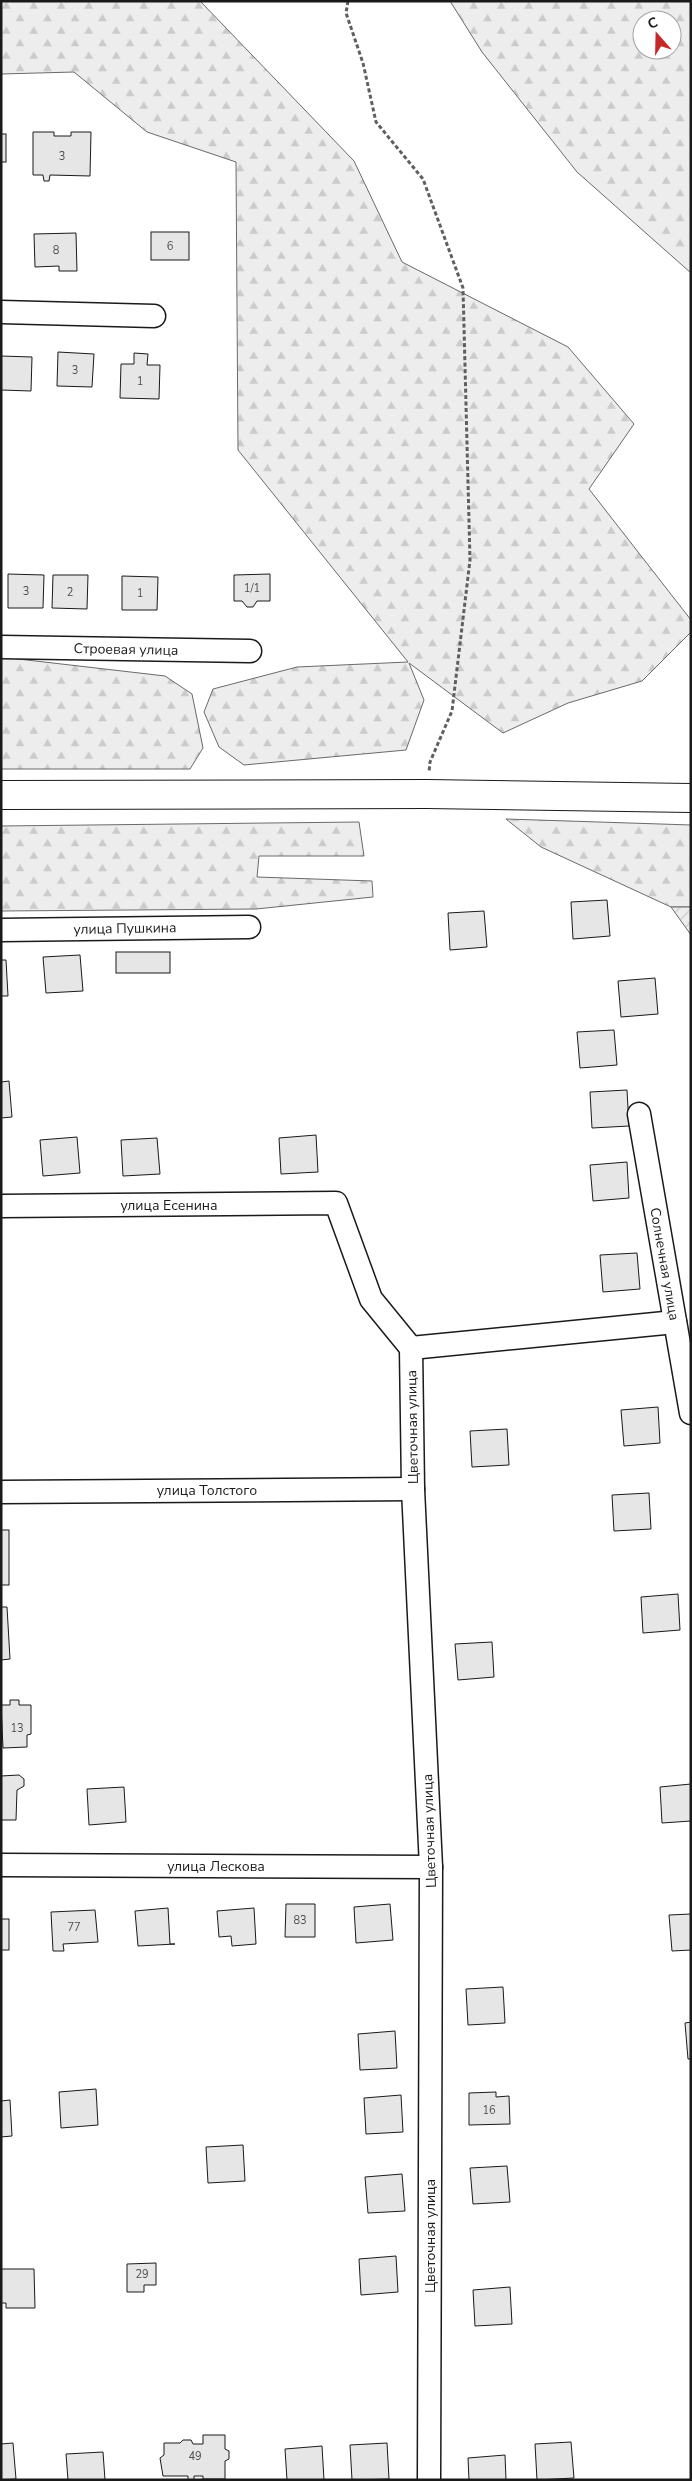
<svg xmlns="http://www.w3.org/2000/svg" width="692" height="2481" font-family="'Nunito Sans',sans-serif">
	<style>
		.forest { fill: url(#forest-firs); stroke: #6a6a6a; fill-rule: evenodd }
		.garden { fill: url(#garden-furrows); stroke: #6a6a6a }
		.building { fill: #e6e6e6; stroke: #1a1a1a }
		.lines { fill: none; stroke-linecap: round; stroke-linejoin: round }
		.minor-casing { stroke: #1a1a1a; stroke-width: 25 }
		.major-casing { stroke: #1a1a1a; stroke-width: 30 }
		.path { stroke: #5f5f5f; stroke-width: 3; stroke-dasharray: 4 2.5; stroke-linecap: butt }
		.minor { stroke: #fff; stroke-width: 22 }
		.major { stroke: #fff; stroke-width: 28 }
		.labels { text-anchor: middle; stroke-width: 4; stroke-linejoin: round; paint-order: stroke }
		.number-label { font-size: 11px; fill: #4d4d4d }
		.street-label { font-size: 14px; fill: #1a1a1a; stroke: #fff }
	</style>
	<defs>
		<pattern id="forest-firs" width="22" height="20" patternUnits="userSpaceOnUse" patternTransform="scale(1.25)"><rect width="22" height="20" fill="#ededed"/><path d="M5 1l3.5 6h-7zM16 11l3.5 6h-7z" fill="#cbcbcb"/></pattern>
		<pattern id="garden-furrows" width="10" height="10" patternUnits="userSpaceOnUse" patternTransform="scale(1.25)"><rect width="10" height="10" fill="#ededed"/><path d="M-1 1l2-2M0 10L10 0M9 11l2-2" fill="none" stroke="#cbcbcb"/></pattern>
	</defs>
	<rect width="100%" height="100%" fill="#fff"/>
	<g class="forest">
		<polygon points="1,1 200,1 354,161 402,262 568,347 634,424 589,489 691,620 691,632 642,681 568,703 503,733 409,663 424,700 406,750 244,765 219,747 204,712 213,689 297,667 408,662 238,450 236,162 147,132 74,72 1,74"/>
		<path d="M450 1H691V273L577 172 482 52ZM642 20H672V50H642Z"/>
		<polygon points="1,657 165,676 192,694 203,748 190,769 1,769"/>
		<polygon points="506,819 691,825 691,907 671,907 541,847"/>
		<polygon points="359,822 364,856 259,856 257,877 372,881 373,897 256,909 1,911 1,826"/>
	</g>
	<polygon class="garden" points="671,907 691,907 691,935"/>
	<g class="building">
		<polygon points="33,132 54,132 54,136 71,136 71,132 91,132 90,176 50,175 49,181 44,181 43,175 33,175"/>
		<rect x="1" y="134" width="5" height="28"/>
		<rect x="151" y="232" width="38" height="28"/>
		<polygon points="76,233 77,271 59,271 59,266 35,267 34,234"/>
		<polygon points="58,352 94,354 92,387 57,386"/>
		<polygon points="134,353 148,354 147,365 160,365 159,399 120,398 121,364 134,364"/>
		<polygon points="1,356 32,357 31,391 1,390"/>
		<polygon points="8,574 44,575 43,608 8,608"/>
		<polygon points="270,574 270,601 257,601 253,607 247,607 242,601 234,601 234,575"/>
		<polygon points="53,575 88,575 87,609 52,608"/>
		<polygon points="122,576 158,577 157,610 122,610"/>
		<polygon points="607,900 610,936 573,939 571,902"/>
		<polygon points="484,911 487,947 450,950 448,913"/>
		<rect x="116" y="952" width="54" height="21"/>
		<polygon points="80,955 83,991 46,993 43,957"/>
		<polygon points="1,960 6,960 8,996 1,996"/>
		<polygon points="655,978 658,1014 621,1017 618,981"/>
		<polygon points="614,1030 617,1065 580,1068 577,1032"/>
		<polygon points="9,1081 12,1117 1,1118 1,1082"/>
		<polygon points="627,1090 629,1126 592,1128 590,1092"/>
		<polygon points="316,1135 318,1172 281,1174 279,1138"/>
		<polygon points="77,1137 80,1173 43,1176 40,1140"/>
		<polygon points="157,1138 160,1174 123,1176 121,1140"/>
		<polygon points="627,1162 629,1198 593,1201 590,1165"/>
		<polygon points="637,1253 640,1289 603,1292 600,1255"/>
		<polygon points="658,1407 660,1443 624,1446 621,1410"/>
		<polygon points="507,1429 509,1465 472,1467 470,1431"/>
		<polygon points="649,1493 651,1529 614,1531 612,1495"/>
		<rect x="1" y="1530" width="8" height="55"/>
		<polygon points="678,1594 680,1630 643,1633 641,1597"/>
		<polygon points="1,1607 7,1607 10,1659 1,1660"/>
		<polygon points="492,1642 494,1677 458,1680 455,1644"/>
		<polygon points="10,1700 19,1700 19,1705 31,1705 31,1734 27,1735 27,1747 3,1748 1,1705 10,1705"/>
		<polygon points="19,1775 24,1779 24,1786 17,1790 16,1820 1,1820 1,1776"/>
		<polygon points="691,1784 691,1821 662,1823 660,1787"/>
		<polygon points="124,1787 126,1822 89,1825 87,1789"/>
		<polygon points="286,1904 315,1904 315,1937 285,1937"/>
		<polygon points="390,1904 393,1940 356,1943 354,1907"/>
		<polygon points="168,1908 170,1944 175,1944 138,1946 135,1911"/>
		<polygon points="254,1908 256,1944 232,1946 231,1936 219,1937 217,1911"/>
		<polygon points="95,1910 98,1942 63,1944 64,1951 53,1951 51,1912"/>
		<polygon points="691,1914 691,1950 672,1951 669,1915"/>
		<rect x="1" y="1919" width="8" height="31"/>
		<polygon points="503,1987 505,2023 468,2025 466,1989"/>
		<polygon points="691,2022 691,2059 688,2059 685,2023"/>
		<polygon points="395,2031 397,2068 360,2070 358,2034"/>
		<polygon points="96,2089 98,2125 61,2128 59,2092"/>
		<polygon points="496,2092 496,2097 509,2096 510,2124 469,2125 469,2093"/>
		<polygon points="401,2095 403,2132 366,2134 364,2098"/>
		<polygon points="10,2100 12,2136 1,2137 1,2101"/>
		<polygon points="243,2145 245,2181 208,2183 206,2147"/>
		<polygon points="507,2166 510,2202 473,2204 470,2168"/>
		<polygon points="402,2174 405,2211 368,2213 365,2177"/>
		<polygon points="396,2256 398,2292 361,2295 359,2259"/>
		<polygon points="156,2263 156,2285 144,2285 144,2292 127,2292 127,2264"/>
		<polygon points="1,2269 34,2269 35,2308 6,2308 6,2303 1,2303"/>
		<polygon points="510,2287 512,2324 475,2326 473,2290"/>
		<polygon points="203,2435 225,2435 225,2449 229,2451 229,2459 225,2461 225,2479 203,2479 203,2476 194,2476 194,2480 188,2480 188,2476 163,2476 160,2458 164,2455 164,2443 180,2443 183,2440 191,2440 193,2444 203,2444"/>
		<polygon points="571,2442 574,2478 537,2480 535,2444"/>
		<polygon points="13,2443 16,2479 1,2480 1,2444"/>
		<polygon points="387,2443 389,2479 352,2480 350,2445"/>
		<polygon points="322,2446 324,2480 287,2480 285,2449"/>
		<polygon points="103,2452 105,2480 68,2480 66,2454"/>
		<polygon points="505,2455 506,2480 469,2480 468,2458"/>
	</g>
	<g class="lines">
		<g class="minor-casing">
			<g id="minor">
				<polyline points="1,312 154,316"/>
				<polyline points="1,647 250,651"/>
				<polyline points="1,930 249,927"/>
				<polyline points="639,1114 691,1413"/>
				<polyline points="1,1206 336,1203 371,1299 411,1348 413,1489 431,1867 429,2480"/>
				<polyline points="411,1348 675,1322"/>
				<polyline points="1,1492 413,1489"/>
				<polyline points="1,1865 431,1867"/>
			</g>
		</g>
		<g class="major-casing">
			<polyline id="major" points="1,795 427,794 691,798"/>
		</g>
		<polyline class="path" points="348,1 346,13 363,63 376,122 423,179 463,288 470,560 452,711 430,762 429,772"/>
		<use href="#minor" class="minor"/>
		<use href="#major" class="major"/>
	</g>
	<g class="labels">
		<g class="number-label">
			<text x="62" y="160">3</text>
			<text x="170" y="250">6</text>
			<text x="56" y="254">8</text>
			<text x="75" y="374">3</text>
			<text x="140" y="385">1</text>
			<text x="252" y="592">1/1</text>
			<text x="26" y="595">3</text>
			<text x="70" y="596">2</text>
			<text x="140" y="597">1</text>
			<text x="17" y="1732">13</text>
			<text x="300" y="1924">83</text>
			<text x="74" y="1931">77</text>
			<text x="489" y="2114">16</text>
			<text x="142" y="2278">29</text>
			<text x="195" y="2460">49</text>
		</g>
		<g class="street-label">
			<text transform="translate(126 649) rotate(1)" y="5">Строевая улица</text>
			<text transform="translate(125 928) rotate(-1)" y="5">улица Пушкина</text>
			<text x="169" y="1210">улица Есенина</text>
			<text transform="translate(665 1264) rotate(80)" y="5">Солнечная улица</text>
			<text transform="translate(412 1427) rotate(-91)" y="5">Цветочная улица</text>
			<text x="207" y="1495">улица Толстого</text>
			<text transform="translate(429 1831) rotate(-92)" y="5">Цветочная улица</text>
			<text x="216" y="1871">улица Лескова</text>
			<text transform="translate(430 2236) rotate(-90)" y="5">Цветочная улица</text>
		</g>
	</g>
	<rect width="692" height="2481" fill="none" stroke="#1a1a1a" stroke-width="5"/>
	<g transform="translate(657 35) rotate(340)"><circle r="24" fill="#ffffff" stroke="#a3a3a3"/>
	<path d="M0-4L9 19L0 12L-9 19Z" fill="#c62828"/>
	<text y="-8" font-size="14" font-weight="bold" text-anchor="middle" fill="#1a1a1a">С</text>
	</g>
</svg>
